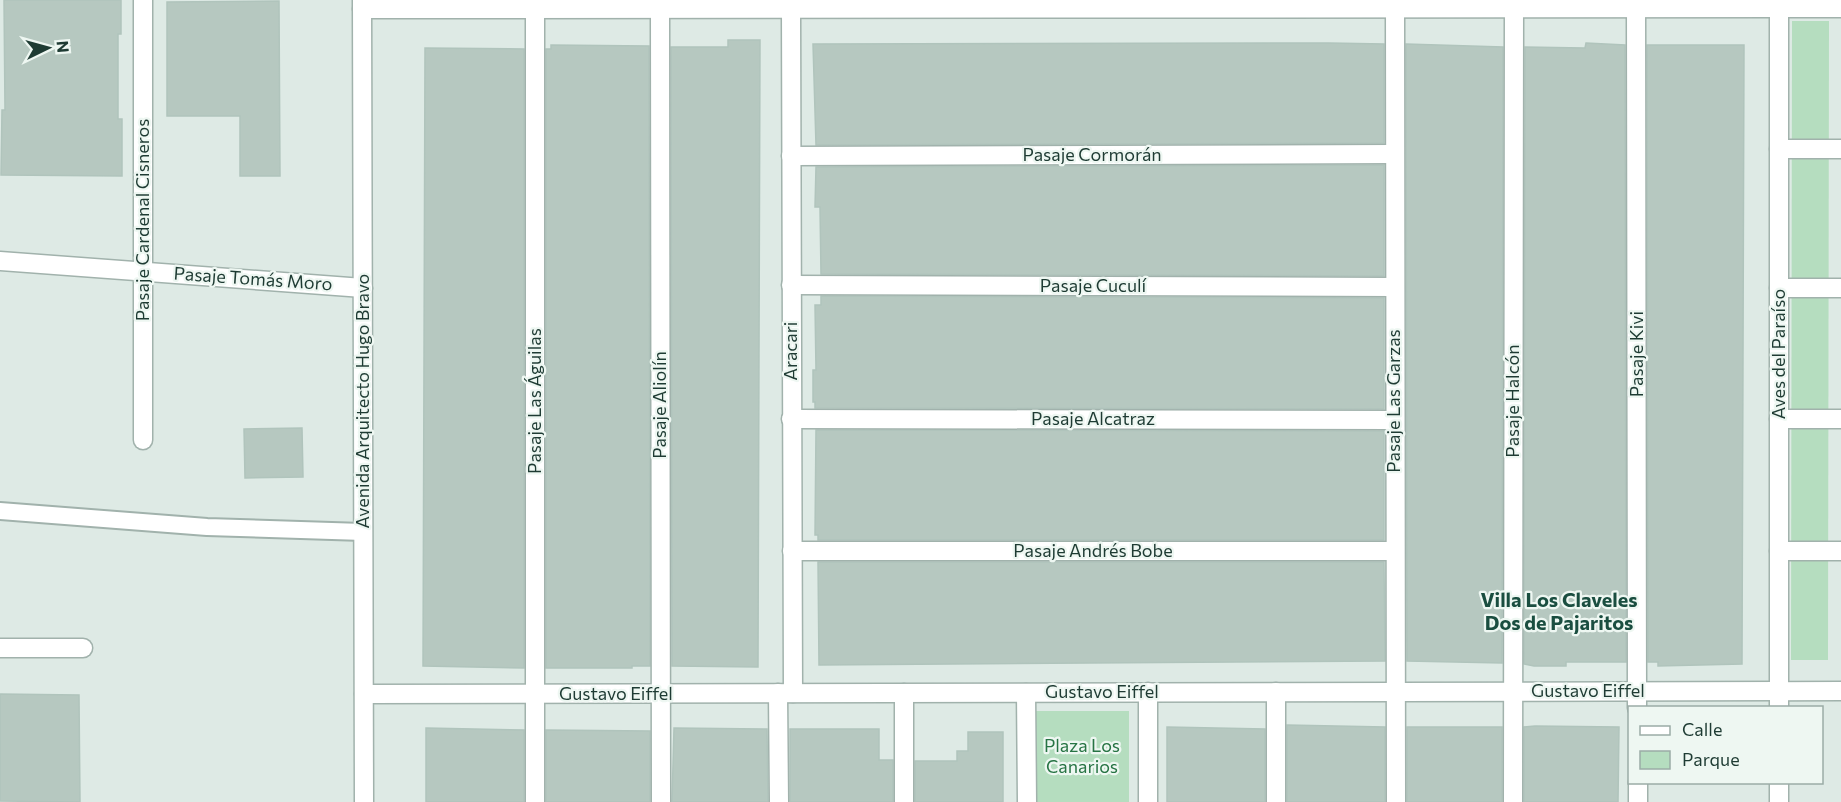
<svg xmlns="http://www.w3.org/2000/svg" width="1841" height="802" font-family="Commissioner,sans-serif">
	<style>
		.green { fill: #b5ddbf }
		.building { fill: #b6c8c0; stroke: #b0c4bc; stroke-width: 1.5 }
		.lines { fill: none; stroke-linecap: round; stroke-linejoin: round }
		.service-casing { stroke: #a1b2ac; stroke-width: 20 }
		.minor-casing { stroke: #a1b2ac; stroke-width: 21 }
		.tertiary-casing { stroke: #a1b2ac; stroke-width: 21 }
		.service { stroke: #fff; stroke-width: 16 }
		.minor { stroke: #fff; stroke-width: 18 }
		.tertiary { stroke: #fff; stroke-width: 18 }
		.labels { text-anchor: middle; stroke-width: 4.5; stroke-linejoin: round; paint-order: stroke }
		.street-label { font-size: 18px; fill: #1e3b33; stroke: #eef7f2 }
		.park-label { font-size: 18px; fill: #277444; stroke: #eef7f2 }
		.neighbourhood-label { font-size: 20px; font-weight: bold; fill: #1a4e40; stroke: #eef7f2 }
	</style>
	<rect width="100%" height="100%" fill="#deeae5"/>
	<g class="green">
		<polygon points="1792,21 1829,21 1828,660 1791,660"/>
		<rect x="1035" y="711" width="94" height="91"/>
	</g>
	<g class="building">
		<polygon points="4,0 121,0 121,34 118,34 118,119 122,119 122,176 1,175 2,110 5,110"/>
		<polygon points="279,1 280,176 240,176 240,116 167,116 167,2"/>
		<polygon points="728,40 760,40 758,667 672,666 671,47 728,47"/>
		<polygon points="1329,43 1384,44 1384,143 816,145 813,44"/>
		<polygon points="1586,43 1625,45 1626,662 1566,662 1566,666 1534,666 1524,664 1525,47 1585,48"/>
		<polygon points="1406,44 1503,47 1502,663 1407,661"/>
		<polygon points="551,45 649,46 650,666 632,666 632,668 546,668 546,49 551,49"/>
		<polygon points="1647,45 1744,45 1742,664 1658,666 1658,662 1648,662"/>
		<polygon points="425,48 524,49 524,668 423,666"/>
		<polygon points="1384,165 1384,276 821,274 820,207 815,207 816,167"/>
		<polygon points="821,296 1384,298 1384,409 815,408 815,402 813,402 813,370 816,370 815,305 821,305"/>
		<polygon points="302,428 303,477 245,478 244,429"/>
		<polygon points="816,430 1384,431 1384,540 818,540 818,535 815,535"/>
		<polygon points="818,562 1384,562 1385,661 819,665"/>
		<polygon points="0,694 79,695 80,802 0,801"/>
		<polygon points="1287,725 1385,727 1385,802 1287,802"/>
		<polygon points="1535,726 1619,727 1618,802 1524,802 1524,727"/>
		<polygon points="1167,727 1265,729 1265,802 1167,802"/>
		<rect x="1407" y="727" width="95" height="75"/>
		<polygon points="426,728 524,730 524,802 426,802"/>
		<polygon points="674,728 767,729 768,802 672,802"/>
		<polygon points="790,729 879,729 879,760 893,760 893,802 790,802"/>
		<polygon points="546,730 650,731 650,802 546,802"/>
		<polygon points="968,732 1003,732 1003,802 915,802 915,761 957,761 957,751 968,751"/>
	</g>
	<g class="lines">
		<g class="service-casing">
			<polyline id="service" points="0,511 207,527 363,532"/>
		</g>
		<g class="minor-casing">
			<g id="minor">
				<polyline points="535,0 535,802"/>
				<polyline points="1395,0 1396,802"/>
				<polyline points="1636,0 1637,708"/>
				<polyline points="791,8 793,693"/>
				<polyline points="362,9 1841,8"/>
				<polyline points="660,9 661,802"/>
				<polyline points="1779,149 1841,149"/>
				<polyline points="791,156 1394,154"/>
				<polyline points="0,261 363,288"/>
				<polyline points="791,285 1394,287"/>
				<polyline points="1779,288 1841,288"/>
				<polyline points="791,419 1394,420"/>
				<polyline points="1779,419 1841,419"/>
				<polyline points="143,440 143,0"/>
				<polyline points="792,551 1395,551"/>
				<polyline points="1779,551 1841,551"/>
				<polyline points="0,648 83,648"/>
				<polyline points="1148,692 1148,802"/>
				<polyline points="778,693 779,802"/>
				<polyline points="904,693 904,802"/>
				<polyline points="1026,693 1027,802"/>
				<polyline points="364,694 1841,691"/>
				<polyline points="1779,708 1779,0"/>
				<polyline points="1638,782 1638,802"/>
				<polyline points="1276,802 1276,692"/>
				<polyline points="1513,802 1514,0"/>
				<polyline points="1779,802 1779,782"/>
			</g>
		</g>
		<g class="tertiary-casing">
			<polyline id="tertiary" points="362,0 364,802"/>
		</g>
		<use href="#service" class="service"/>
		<use href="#minor" class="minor"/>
		<use href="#tertiary" class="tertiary"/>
	</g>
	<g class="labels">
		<g class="street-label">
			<text x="1092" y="161">Pasaje Cormorán</text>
			<text transform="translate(143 220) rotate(-90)" y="6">Pasaje Cardenal Cisneros</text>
			<text transform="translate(253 279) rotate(4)" y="6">Pasaje Tomás Moro</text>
			<text x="1093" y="292">Pasaje Cuculí</text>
			<text transform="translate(791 351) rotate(-90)" y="6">Aracari</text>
			<text transform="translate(1637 354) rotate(-90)" y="6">Pasaje Kivi</text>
			<text transform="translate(1779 354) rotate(-90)" y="6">Aves del Paraíso</text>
			<text transform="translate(363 401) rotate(-90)" y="6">Avenida Arquitecto Hugo Bravo</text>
			<text transform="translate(535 401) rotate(-90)" y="6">Pasaje Las Águilas</text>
			<text transform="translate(1394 401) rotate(-90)" y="6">Pasaje Las Garzas</text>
			<text transform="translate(1513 401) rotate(-90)" y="6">Pasaje Halcón</text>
			<text transform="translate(660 405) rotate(-90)" y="6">Pasaje Aliolín</text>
			<text x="1093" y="425">Pasaje Alcatraz</text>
			<text x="1093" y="557">Pasaje Andrés Bobe</text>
			<text x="1588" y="697">Gustavo Eiffel</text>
			<text x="1102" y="698">Gustavo Eiffel</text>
			<text x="616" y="700">Gustavo Eiffel</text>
		</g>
		<g class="park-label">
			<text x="1082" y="752">Plaza Los<tspan x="1082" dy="21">Canarios</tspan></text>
		</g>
		<g class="neighbourhood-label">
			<text x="1559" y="607">Villa Los Claveles<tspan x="1559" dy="23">Dos de Pajaritos</tspan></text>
		</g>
	</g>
	<rect x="1628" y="706" width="195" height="78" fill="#eef7f2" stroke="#9baca6" stroke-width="1.5"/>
	<rect x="1640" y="726" width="30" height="9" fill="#ffffff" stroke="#9baca6" stroke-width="1.5"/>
	<text x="1682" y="736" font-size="18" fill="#1e3b33">Calle</text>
	<rect x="1640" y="751" width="30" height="18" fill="#b5ddbf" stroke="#9baca6" stroke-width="1.5"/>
	<text x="1682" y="766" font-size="18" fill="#1e3b33">Parque</text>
	<g transform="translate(48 48) rotate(85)" stroke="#eef7f2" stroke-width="4.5" paint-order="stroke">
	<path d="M0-4.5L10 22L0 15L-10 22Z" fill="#1e3b33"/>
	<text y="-9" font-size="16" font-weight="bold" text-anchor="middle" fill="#1e3b33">N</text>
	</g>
</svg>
